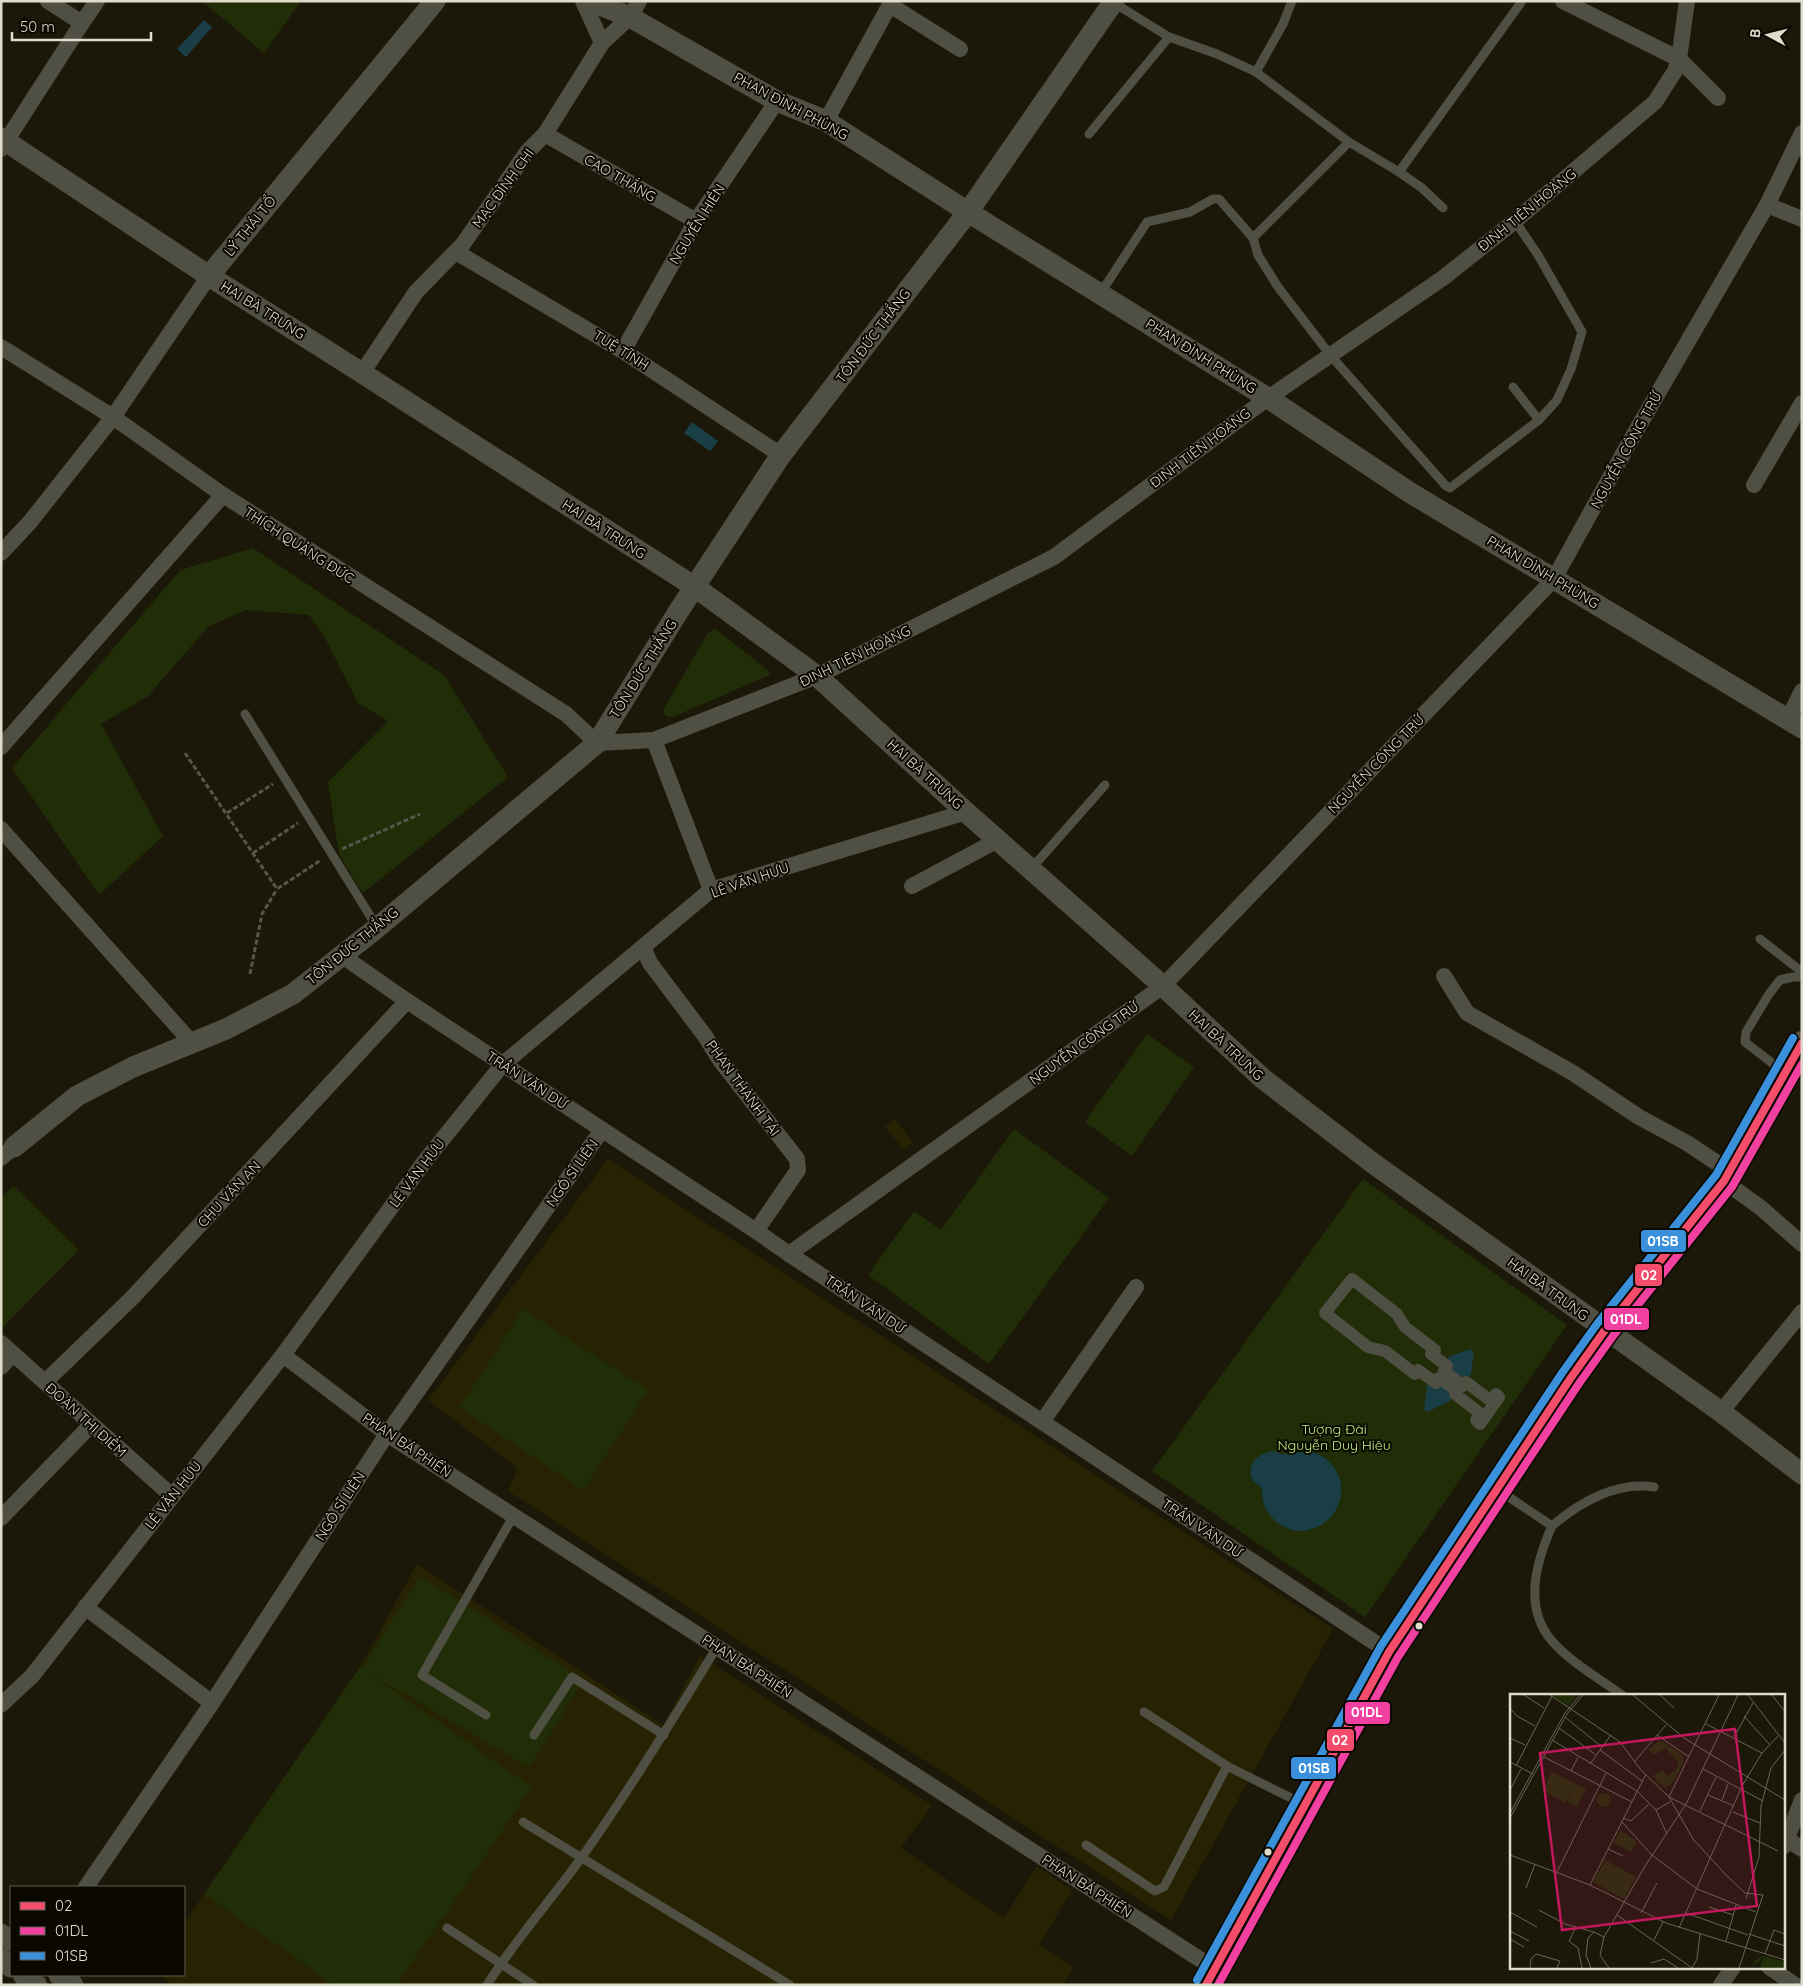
<svg xmlns="http://www.w3.org/2000/svg" width="1803" height="1986" font-family="Quicksand,sans-serif">
	<style>
		.built { fill: #272201 }
		.green { fill: #202d07 }
		.water { fill: #193e46 }
		.lines { fill: none; stroke-linecap: round; stroke-linejoin: round }
		.path { stroke: #56564a; stroke-width: 3; stroke-dasharray: 5 2.5; stroke-linecap: butt }
		.service { stroke: #4f4f43; stroke-width: 9 }
		.pedestrian { stroke: #4f4f43; stroke-width: 12 }
		.minor { stroke: #4f4f43; stroke-width: 16 }
		.tertiary { stroke: #4f4f43; stroke-width: 21 }
		.secondary { stroke: #515243; stroke-width: 24 }
		.bus-1-casing { stroke: #0a0801; stroke-width: 11 }
		.bus-2-casing { stroke: #0a0801; stroke-width: 11 }
		.bus-3-casing { stroke: #0a0801; stroke-width: 11 }
		.bus-1 { stroke: #f44d6c; stroke-width: 8 }
		.bus-2 { stroke: #f240a1; stroke-width: 8 }
		.bus-3 { stroke: #3a90db; stroke-width: 8 }
		.bus-dot { fill: #dfdccb; stroke: #0a0801; stroke-width: 2 }
		.labels { text-anchor: middle; stroke-width: 4; stroke-linejoin: round; paint-order: stroke }
		.street-label { font-size: 14px; fill: #dfdccb; stroke: #0a0801 }
		.park-label { font-size: 14px; fill: #bded7c; stroke: #0a0801 }
		.inset-road { fill: none; stroke: #696657; stroke-width: 1 }
		.view { fill: #c2185b; fill-opacity: 0.15; stroke: #c2185b; stroke-width: 2.5 }
		.inset-edge { fill: none; stroke: #dfdccb; stroke-width: 2.5 }
		.line-badge { stroke: #0a0801; stroke-width: 2 }
		.badge-label { font-size: 14px; text-anchor: middle; font-weight: bold; fill: #fff }
	</style>
	<rect width="100%" height="100%" fill="#1b1809"/>
	<g class="built">
		<polygon points="895,1119 913,1143 904,1150 885,1127"/>
		<polygon points="608,1159 1333,1629 1171,1920 508,1491 518,1468 428,1400"/>
		<polygon points="417,1564 663,1725 700,1656 932,1805 901,1848 1004,1918 1037,1866 1072,1890 1039,1945 1073,1967 1063,1985 173,1985 160,1975 184,1975 184,1923 360,1667"/>
	</g>
	<g class="green">
		<polygon points="202,1 301,1 264,53"/>
		<polygon points="253,548 444,675 508,777 363,893 339,855 328,782 388,721 358,703 324,636 309,615 246,610 208,627 147,697 101,724 163,836 99,895 12,768 180,570"/>
		<polygon points="715,629 768,670 770,675 673,717 666,716 663,710 708,633"/>
		<polygon points="1147,1034 1194,1067 1132,1156 1085,1122"/>
		<polygon points="1014,1129 1109,1198 989,1364 868,1275 914,1211 941,1230"/>
		<polygon points="1363,1179 1567,1325 1365,1617 1152,1471"/>
		<polygon points="14,1186 79,1250 1,1329 1,1198"/>
		<polygon points="523,1309 648,1390 584,1490 459,1408"/>
		<polygon points="420,1576 584,1680 529,1767 370,1674 532,1787 397,1985 334,1985 204,1894 360,1667 362,1668"/>
	</g>
	<g class="water">
		<polygon points="204,20 212,27 186,57 177,49"/>
		<polygon points="692,422 718,441 710,451 684,433"/>
		<polygon points="1470,1349 1474,1352 1471,1374 1467,1379 1463,1375 1448,1395 1452,1397 1450,1401 1427,1412 1424,1410 1427,1385 1438,1386 1452,1368 1448,1357"/>
		<path d="M1274 1451C1277 1452 1281 1454 1285 1454 1299 1454 1308 1447 1322 1456 1356 1478 1342 1527 1303 1531 1285 1532 1267 1518 1263 1501 1262 1498 1263 1493 1262 1490 1260 1485 1254 1483 1252 1479 1246 1462 1260 1453 1274 1451Z"/>
	</g>
	<g class="lines">
		<g class="path">
			<polyline points="185,753 277,889 321,860"/>
			<polyline points="227,813 273,784"/>
			<polyline points="342,849 420,814"/>
			<polyline points="253,853 298,823"/>
			<polyline points="250,974 262,914 277,889"/>
		</g>
		<g class="service">
			<polyline points="1114,3 1169,37 1217,54 1256,72 1349,142 1399,172 1522,1"/>
			<polyline points="1256,72 1283,24 1292,1"/>
			<polyline points="1089,134 1169,37"/>
			<polyline points="1399,172 1422,188 1443,208"/>
			<polyline points="1253,238 1349,142"/>
			<polyline points="1100,294 1147,222 1190,212 1213,199 1219,199 1253,238 1258,255 1278,287 1331,356 1446,486 1450,488 1539,420 1557,400 1571,369 1582,332 1538,255 1515,221"/>
			<polyline points="1513,387 1539,420"/>
			<polyline points="245,714 377,927"/>
			<polyline points="1031,869 1105,785"/>
			<polyline points="1760,939 1802,972"/>
			<polyline points="1785,1073 1745,1042 1746,1032 1769,994 1780,980 1793,977 1802,977"/>
			<path d="M1497 1489 1552 1526C1536 1562 1523 1608 1552 1641 1570 1662 1600 1679 1622 1695"/>
			<path d="M1552 1526C1580 1502 1617 1481 1654 1487"/>
			<polyline points="1144,1712 1227,1766"/>
			<polyline points="486,1715 422,1675 514,1515"/>
			<polyline points="534,1735 572,1677 664,1735"/>
			<polyline points="523,1822 790,1985"/>
			<polyline points="1086,1845 1155,1891 1164,1887 1227,1766 1305,1805"/>
			<polyline points="447,1928 533,1985"/>
			<path d="M487 1985C515 1940 551 1900 582 1857 630 1789 674 1718 717 1647"/>
		</g>
		<polygon class="pedestrian" points="1352,1279 1397,1314 1405,1327 1435,1350 1431,1354 1447,1366 1444,1371 1463,1386 1466,1382 1491,1401 1496,1394 1499,1397 1480,1424 1476,1420 1481,1414 1455,1394 1457,1391 1439,1378 1436,1383 1418,1370 1415,1374 1385,1351 1368,1347 1325,1313"/>
		<g class="minor">
			<polyline points="48,1 82,23"/>
			<polyline points="583,1 602,43"/>
			<polyline points="1563,1 1679,59 1718,98"/>
			<polyline points="890,5 960,49"/>
			<polyline points="826,121 892,1"/>
			<polyline points="545,134 696,221"/>
			<polyline points="1,149 82,23 97,1"/>
			<polyline points="1767,205 1802,219"/>
			<polyline points="456,252 623,351 781,455"/>
			<polyline points="1,347 113,417 223,495 566,714 597,743 654,740 817,676 1054,557 1268,398 1443,278 1515,221 1655,102 1675,71 1679,59 1687,1"/>
			<polyline points="623,351 696,221 777,101"/>
			<polyline points="362,373 416,292 463,244 527,152 545,134 602,43 630,17 639,1"/>
			<polyline points="1754,485 1802,403"/>
			<polyline points="1,553 30,522 113,417 209,276"/>
			<polyline points="1788,719 1802,691"/>
			<polyline points="654,740 711,890"/>
			<polyline points="1,747 223,495"/>
			<polyline points="1,829 192,1043"/>
			<polyline points="912,886 998,840"/>
			<polyline points="643,947 650,963 705,1036 720,1060 797,1159 798,1170 756,1231"/>
			<polyline points="341,955 407,1001 756,1231 789,1254 1389,1652"/>
			<polyline points="1444,976 1467,1013 1573,1073 1639,1117 1687,1143 1729,1171"/>
			<polyline points="1,1158 14,1147"/>
			<polyline points="1724,1181 1761,1208 1802,1244"/>
			<polyline points="789,1254 1163,986 1554,579 1629,443 1767,205 1802,133"/>
			<polyline points="1,1343 172,1496"/>
			<polyline points="283,1355 387,1434 1215,1969"/>
			<polyline points="1,1367 13,1354"/>
			<polyline points="45,1382 133,1297 407,1001"/>
			<polyline points="1721,1412 1802,1312"/>
			<polyline points="1042,1422 1136,1287"/>
			<polyline points="1,1518 91,1425"/>
			<polyline points="85,1607 212,1703"/>
			<polyline points="1,1705 32,1676 283,1355 425,1161 503,1064 711,890 966,812"/>
			<polyline points="1787,1839 1802,1849"/>
			<polyline points="1784,1846 1802,1800"/>
			<polyline points="86,1887 212,1703 387,1434 602,1130"/>
			<polyline points="1769,1967 1795,1985"/>
			<polyline points="1721,1985 1733,1967"/>
		</g>
		<g class="tertiary">
			<polyline points="590,1 630,17 777,101 826,121 968,212 1268,398 1409,492 1802,728"/>
			<polyline points="1,138 209,276 362,373 695,587 817,676 966,812 1163,986 1262,1078 1374,1164 1721,1412 1802,1474"/>
			<polyline points="209,276 435,1"/>
			<polyline points="14,1147 77,1096 133,1067 226,1029 293,994 378,927 597,743 678,612 781,455 968,212 1114,1"/>
			<polyline points="1,1934 11,1941"/>
			<polyline points="1,1959 11,1967"/>
			<polyline points="23,1975 37,1985"/>
			<polyline points="59,1975 73,1985"/>
		</g>
		<polyline class="secondary" points="1206,1985 1389,1652 1570,1379 1605,1330 1724,1181 1802,1043"/>
		<g class="bus-1-casing">
			<polyline id="bus-1" points="1206,1985 1389,1652 1570,1379 1605,1330 1724,1181 1802,1043"/>
		</g>
		<g class="bus-2-casing">
			<polyline id="bus-2" points="1218,1985 1398,1657 1578,1385 1613,1336 1732,1187 1802,1064"/>
		</g>
		<g class="bus-3-casing">
			<polyline id="bus-3" points="1197,1980 1381,1646 1562,1373 1597,1324 1716,1175 1793,1038"/>
		</g>
		<use href="#bus-1" class="bus-1"/>
		<use href="#bus-2" class="bus-2"/>
		<use href="#bus-3" class="bus-3"/>
	</g>
	<g class="bus-dot">
		<circle cx="1419" cy="1626" r="4.5"/>
		<circle cx="1268" cy="1852" r="4.5"/>
	</g>
	<g class="labels">
		<g class="street-label">
			<text transform="translate(791 106) rotate(28)" y="5">PHAN ĐÌNH PHÙNG</text>
			<text transform="translate(620 178) rotate(30)" y="5">CAO THẮNG</text>
			<text transform="translate(503 188) rotate(-54)" y="5">MẠC ĐĨNH CHI</text>
			<text transform="translate(1527 210) rotate(-39)" y="5">ĐINH TIÊN HOÀNG</text>
			<text transform="translate(697 224) rotate(-58)" y="5">NGUYỄN HIỀN</text>
			<text transform="translate(250 226) rotate(-51)" y="5">LÝ THÁI TỔ</text>
			<text transform="translate(263 310) rotate(32)" y="5">HAI BÀ TRƯNG</text>
			<text transform="translate(873 336) rotate(-53)" y="5">TÔN ĐỨC THẮNG</text>
			<text transform="translate(621 350) rotate(32)" y="5">TUỆ TĨNH</text>
			<text transform="translate(1201 356) rotate(32)" y="5">PHAN ĐÌNH PHÙNG</text>
			<text transform="translate(1200 448) rotate(-37)" y="5">ĐINH TIÊN HOÀNG</text>
			<text transform="translate(1626 450) rotate(-61)" y="5">NGUYỄN CÔNG TRỨ</text>
			<text transform="translate(604 529) rotate(33)" y="5">HAI BÀ TRƯNG</text>
			<text transform="translate(299 545) rotate(33)" y="5">THÍCH QUẢNG ĐỨC</text>
			<text transform="translate(1543 572) rotate(31)" y="5">PHAN ĐÌNH PHÙNG</text>
			<text transform="translate(855 656) rotate(-26)" y="5">ĐINH TIÊN HOÀNG</text>
			<text transform="translate(643 669) rotate(-58)" y="5">TÔN ĐỨC THẮNG</text>
			<text transform="translate(1376 764) rotate(-46)" y="5">NGUYỄN CÔNG TRỨ</text>
			<text transform="translate(925 774) rotate(42)" y="5">HAI BÀ TRƯNG</text>
			<text transform="translate(750 880) rotate(-19)" y="5">LÊ VĂN HƯU</text>
			<text transform="translate(352 946) rotate(-39)" y="5">TÔN ĐỨC THẮNG</text>
			<text transform="translate(1084 1043) rotate(-36)" y="5">NGUYỄN CÔNG TRỨ</text>
			<text transform="translate(1226 1045) rotate(43)" y="5">HAI BÀ TRƯNG</text>
			<text transform="translate(527 1080) rotate(33)" y="5">TRẦN VĂN DƯ</text>
			<text transform="translate(743 1088) rotate(54)" y="5">PHAN THÀNH TÁI</text>
			<text transform="translate(417 1173) rotate(-53)" y="5">LÊ VĂN HƯU</text>
			<text transform="translate(572 1173) rotate(-55)" y="5">NGÔ SĨ LIÊN</text>
			<text transform="translate(229 1194) rotate(-47)" y="5">CHU VĂN AN</text>
			<text transform="translate(1548 1289) rotate(36)" y="5">HAI BÀ TRƯNG</text>
			<text transform="translate(865 1304) rotate(34)" y="5">TRẦN VĂN DƯ</text>
			<text transform="translate(86 1420) rotate(42)" y="5">ĐOÀN THỊ ĐIỂM</text>
			<text transform="translate(407 1445) rotate(34)" y="5">PHAN BÁ PHIẾN</text>
			<text transform="translate(173 1495) rotate(-52)" y="5">LÊ VĂN HƯU</text>
			<text transform="translate(340 1506) rotate(-57)" y="5">NGÔ SĨ LIÊN</text>
			<text transform="translate(1202 1528) rotate(34)" y="5">TRẦN VĂN DƯ</text>
			<text transform="translate(747 1666) rotate(33)" y="5">PHAN BÁ PHIẾN</text>
			<text transform="translate(1087 1886) rotate(33)" y="5">PHAN BÁ PHIẾN</text>
		</g>
		<g class="park-label">
			<text x="1334" y="1434">Tượng Đài<tspan x="1334" dy="16">Nguyễn Duy Hiệu</tspan></text>
		</g>
	</g>
	<g transform="translate(1510 1694)">
		<rect width="275" height="275" fill="#1b1809"/>
		<path d="M42 1H64L66 3 58 12ZM150 46 171 60 174 67 164 87 155 94 142 82 152 77 159 82 168 73V67L155 54 145 61 138 56ZM42 78 76 95 67 113 58 108 62 99 56 109 32 96ZM87 106a7 7 0 1 1 14 0a7 7 0 1 1-14 0ZM110 136 127 148 121 158 103 149ZM95 166 126 183 114 205 83 188ZM253 262 275 268V274H250L253 263 242 274 245 266Z" fill="#202d07"/>
		<path class="inset-road" d="M14 1 34 14M40 1 110 48 131 76 159 103 268 157M123 1 174 44 275 106M150 1 164 14M209 1 159 103 183 145 215 180 235 199 253 201 229 274M238 1 275 49M262 1 275 18M0 14 7 22 25 32M234 22 260 51M55 23 92 53M196 30 252 59M49 34 86 61M147 41 179 63M224 43 243 9M0 44 15 51M42 46 127 97 146 116 157 140M90 56 132 87M34 63 122 108M125 67 156 31M0 68 23 80M80 70 101 41M6 72 42 2M193 75 253 107M61 77 68 63M0 96 11 75M198 101 224 112M212 106 218 90M146 116 160 108M190 117 206 83M223 118 250 129M0 119 55 19 70 1M0 124 57 20 73 1M113 124 121 127 139 110M112 128 142 161 187 195 246 218M98 155 113 162M0 161 80 191 156 229 275 266M47 178 96 79M80 191 136 80M16 194 25 170M236 205 249 163 251 112 261 74 275 56M199 213 223 221M29 216 55 230 84 238M0 218 27 233M131 219 147 189M176 219 238 241M107 221 182 274M66 233 59 247 68 254 72 274M169 234 232 92 252 59 268 42M0 237 19 247M239 240 275 252M0 245 14 253M144 246 153 228M216 247 226 211M255 260 264 236 275 240M141 269 154 265 168 274M20 274 21 265 26 260 50 267 47 274M81 274 76 261 78 244 84 238 94 243M99 274 90 261 94 243 135 172 176 110 228 1M182 274 187 265 190 240"/>
		<path class="view" d="M225 35 247 212 52 236 30 59Z"/>
		<rect width="275" height="275" class="inset-edge"/>
	</g>
	<g class="line-badge">
		<rect x="1640" y="1229" width="47" height="24" rx="5" fill="#3a90db"/>
		<rect x="1634" y="1263" width="29" height="24" rx="5" fill="#f44d6c"/>
		<rect x="1603" y="1307" width="47" height="24" rx="5" fill="#f240a1"/>
		<rect x="1344" y="1701" width="47" height="24" rx="5" fill="#f240a1"/>
		<rect x="1326" y="1728" width="29" height="24" rx="5" fill="#f44d6c"/>
		<rect x="1290" y="1756" width="47" height="24" rx="5" fill="#3a90db"/>
	</g>
	<g class="badge-label">
		<text x="1663" y="1246">01SB</text>
		<text x="1649" y="1280">02</text>
		<text x="1626" y="1324">01DL</text>
		<text x="1367" y="1717">01DL</text>
		<text x="1340" y="1745">02</text>
		<text x="1314" y="1773">01SB</text>
	</g>
	<rect width="1803" height="1986" fill="none" stroke="#dfdccb" stroke-width="5"/>
	<rect x="10" y="1886" width="175" height="90" fill="#0a0801" stroke="#5f5d52"/>
	<rect x="20" y="1902" width="25" height="8" fill="#f44d6c" stroke="#5f5d52"/>
	<text x="55" y="1911" font-size="15" fill="#dfdccb">02</text>
	<rect x="20" y="1927" width="25" height="8" fill="#f240a1" stroke="#5f5d52"/>
	<text x="55" y="1936" font-size="15" fill="#dfdccb">01DL</text>
	<rect x="20" y="1952" width="25" height="8" fill="#3a90db" stroke="#5f5d52"/>
	<text x="55" y="1961" font-size="15" fill="#dfdccb">01SB</text>
	<g transform="translate(1768 35) rotate(277)" stroke="#0a0801" stroke-width="4" paint-order="stroke">
	<path d="M0-4L9 19L0 12L-9 19Z" fill="#dfdccb"/>
	<text y="-8" font-size="14" font-weight="bold" text-anchor="middle" fill="#dfdccb">B</text>
	</g>
	<path d="M12 32v8h139v-8" fill="none" stroke="#dfdccb" stroke-width="2.5"/>
	<text x="20" y="32" font-size="15" fill="#dfdccb" stroke="#0a0801" stroke-width="4" paint-order="stroke">50 m</text>
</svg>
